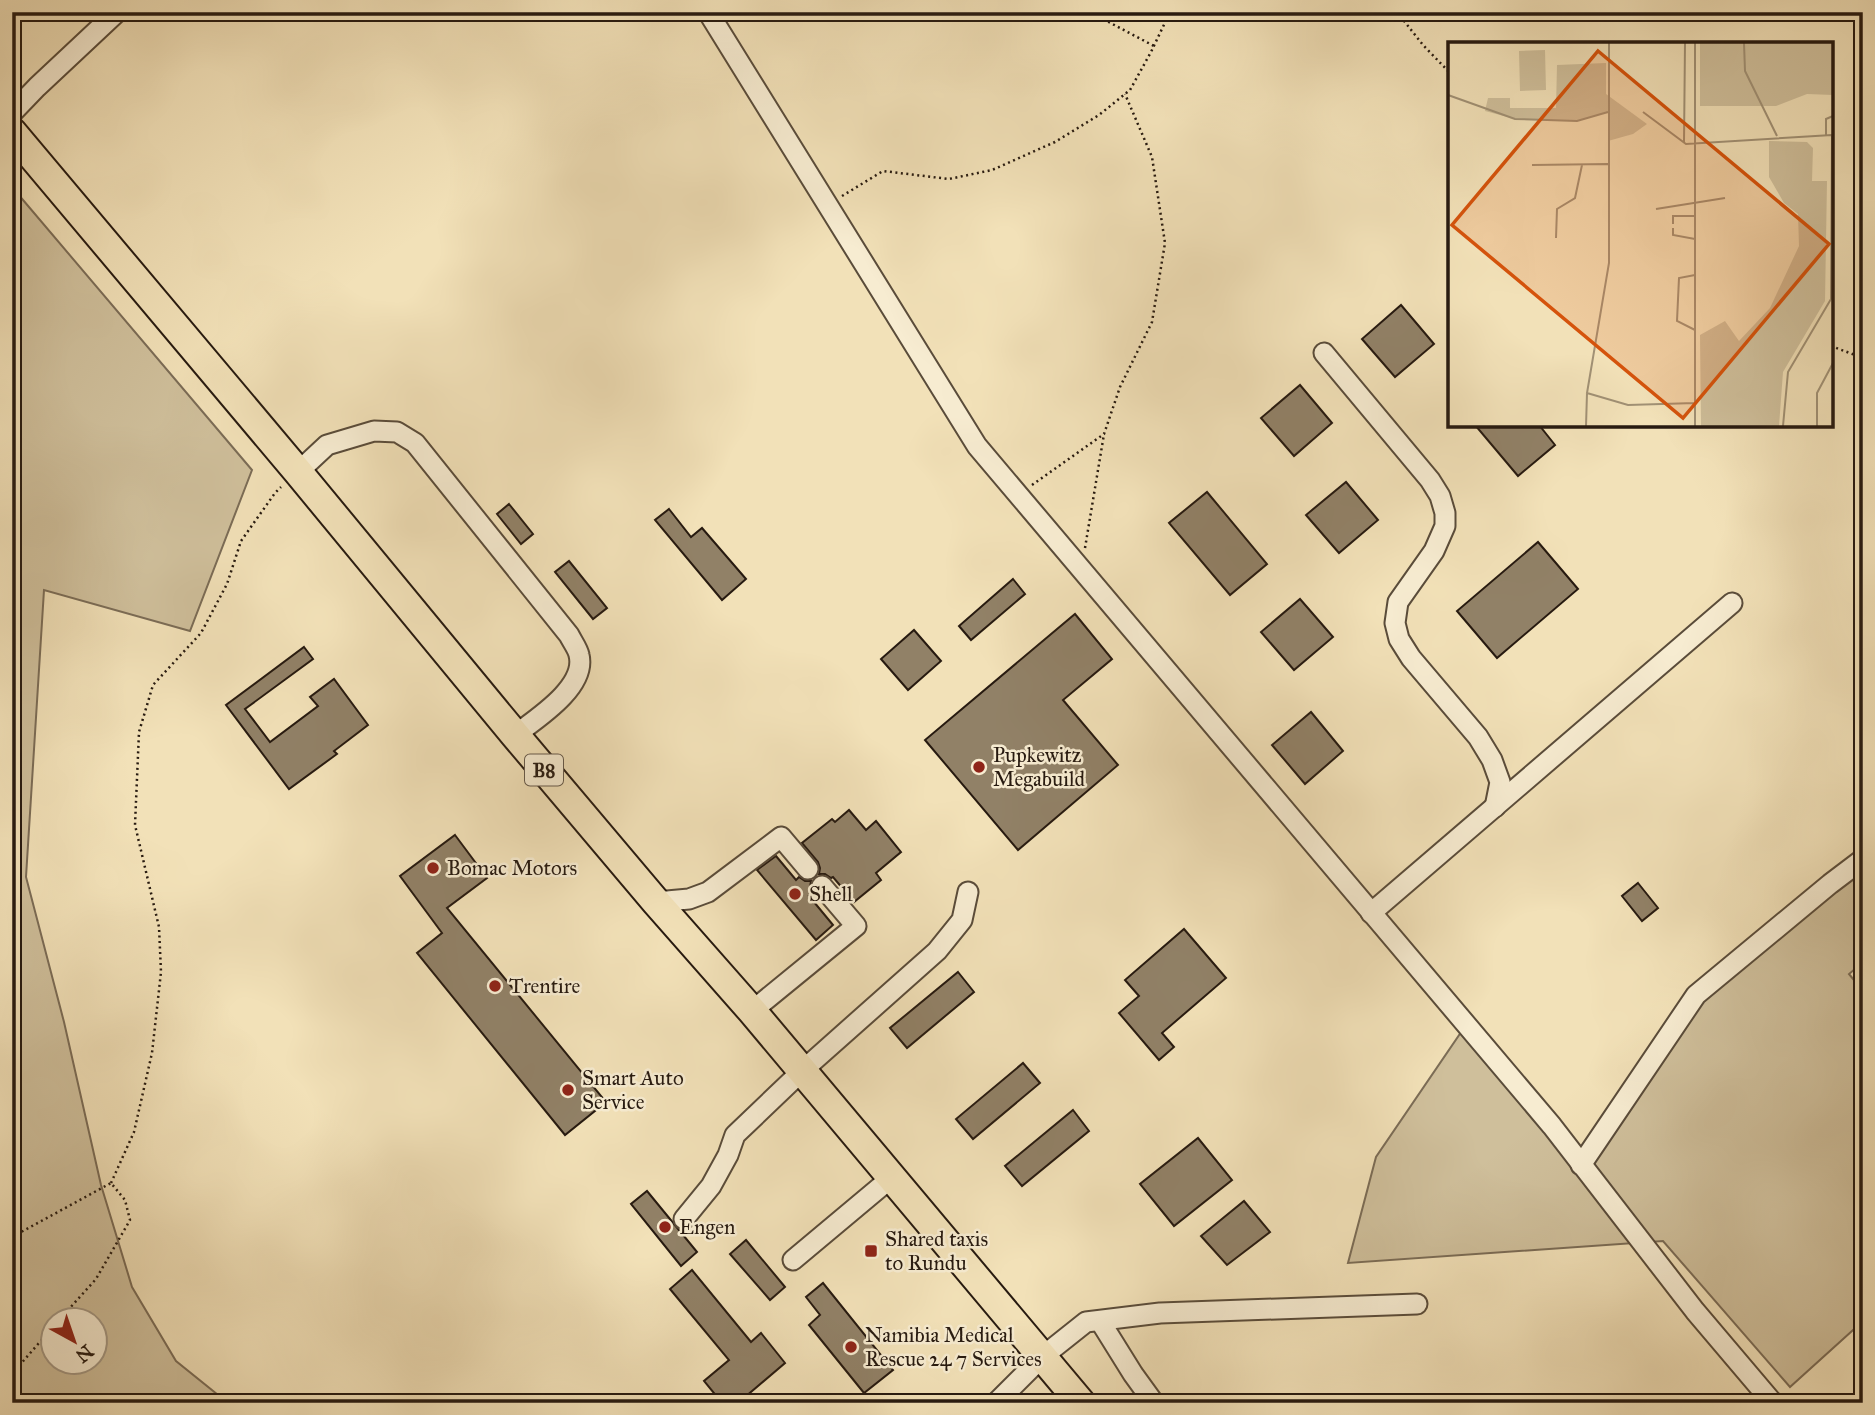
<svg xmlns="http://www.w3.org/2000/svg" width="1875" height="1415" font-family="'IM FELL Great Primer',serif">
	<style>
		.green { fill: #cfbf9b; stroke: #7b6c56; stroke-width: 2; fill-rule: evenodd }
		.building { fill: #918167; stroke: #271a10; stroke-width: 2 }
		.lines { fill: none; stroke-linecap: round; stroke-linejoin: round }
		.minor-casing { stroke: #5a4c3a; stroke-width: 23 }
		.highway-casing { stroke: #271a10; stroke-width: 32 }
		.path { stroke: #271a10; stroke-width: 2.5; stroke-dasharray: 2 3.5; stroke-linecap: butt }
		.minor { stroke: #f7ecd1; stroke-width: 19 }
		.highway { stroke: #f2e1b8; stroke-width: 28 }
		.poi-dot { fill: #8f2418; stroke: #f7ecd1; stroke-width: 2.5 }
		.labels { text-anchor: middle; stroke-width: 5; stroke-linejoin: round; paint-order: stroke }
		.shield { fill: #f7ecd1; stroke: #65594a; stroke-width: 2 }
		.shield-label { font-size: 19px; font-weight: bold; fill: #271a10 }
		.poi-label { font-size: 21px; fill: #271a10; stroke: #f7ecd1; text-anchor: start }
		.inset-road { fill: none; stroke: #a19175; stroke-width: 2 }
		.view { fill: #d5530c; fill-opacity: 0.15; stroke: #d5530c; stroke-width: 3.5 }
		.inset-edge { fill: none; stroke: #271a10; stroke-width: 3.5 }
	</style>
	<rect width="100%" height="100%" fill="#f2e1b8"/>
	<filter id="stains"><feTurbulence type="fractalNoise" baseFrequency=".00286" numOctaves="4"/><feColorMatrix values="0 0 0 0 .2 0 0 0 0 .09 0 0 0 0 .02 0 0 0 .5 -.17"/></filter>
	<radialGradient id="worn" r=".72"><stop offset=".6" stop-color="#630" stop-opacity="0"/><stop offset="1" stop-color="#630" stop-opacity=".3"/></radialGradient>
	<g class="green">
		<path d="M12 187 252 470 190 631 44 590 26 877 64 1022 101 1185 132 1287 176 1361 228 1403H12ZM52 1320H94V1362H52Z"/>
		<polygon points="1863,859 1863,962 1849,974 1863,991 1863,1321 1790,1387 1663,1241 1348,1263 1376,1157 1466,1025 1581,1164 1696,995"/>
	</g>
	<g class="building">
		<polygon points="1401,305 1434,344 1395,377 1362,339"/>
		<polygon points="1300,385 1332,423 1294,456 1261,418"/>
		<polygon points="1475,425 1539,425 1555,445 1518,476"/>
		<polygon points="1346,482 1378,520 1339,553 1306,515"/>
		<polygon points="1207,492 1267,564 1230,595 1169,523"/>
		<polygon points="509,504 533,534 521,544 497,514"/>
		<polygon points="669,509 691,537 702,528 746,579 722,600 655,520"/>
		<polygon points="1538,542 1578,589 1497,658 1457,611"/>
		<polygon points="569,561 607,608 593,619 555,572"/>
		<polygon points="1013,579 1025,594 971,640 959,626"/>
		<polygon points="1300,599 1333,637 1294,670 1261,632"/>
		<polygon points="1075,614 1112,659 1063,700 1118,765 1018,850 925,740"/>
		<polygon points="914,630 941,661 908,690 881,659"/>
		<polygon points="304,647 313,659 245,709 270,742 318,706 310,697 334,679 368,725 334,751 337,754 289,789 226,705"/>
		<polygon points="1311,712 1343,751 1305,784 1272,745"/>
		<polygon points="849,810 866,830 876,821 901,852 876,873 881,880 854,902 833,877 831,878 825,874 819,874 820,868 818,862 802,843 832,819 835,822"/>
		<polygon points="455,835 487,878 447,908 606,1102 565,1135 417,953 442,933 400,876"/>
		<polygon points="776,856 796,880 799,877 805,881 811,881 810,888 813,894 809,896 833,925 816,940 757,870"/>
		<polygon points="1638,883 1658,908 1642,921 1622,896"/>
		<polygon points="1184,929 1226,978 1162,1033 1174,1047 1159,1060 1119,1013 1139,996 1125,980"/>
		<polygon points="958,972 974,992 907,1048 890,1028"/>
		<polygon points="1023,1063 1040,1083 973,1139 956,1119"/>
		<polygon points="1073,1110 1089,1131 1022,1186 1005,1166"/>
		<polygon points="1198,1138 1232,1180 1174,1226 1140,1184"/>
		<polygon points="647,1191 697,1252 681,1266 631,1204"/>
		<polygon points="1244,1201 1270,1232 1227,1265 1201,1236"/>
		<polygon points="746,1240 785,1287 770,1300 730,1254"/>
		<polygon points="692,1270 751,1342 761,1333 785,1363 738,1403 722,1403 704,1381 729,1360 670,1289"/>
		<polygon points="823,1283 893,1370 864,1393 809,1325 820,1315 806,1297"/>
	</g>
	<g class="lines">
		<g class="minor-casing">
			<g id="minor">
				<polyline points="708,12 977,446 1552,1126 1695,1311 1773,1403"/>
				<polyline points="12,113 37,87 117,12"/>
				<polyline points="1324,353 1430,480 1440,496 1445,513 1445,526 1434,551 1398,602 1395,623 1399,639 1411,658 1478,737 1492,760 1500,782 1495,807"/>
				<path d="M298 472 327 445 374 431 397 432 415 443 569 635C572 641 578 649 579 655 587 687 536 719 515 735"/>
				<polyline points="656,902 689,899 708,892 781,837 808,869"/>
				<polyline points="1371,913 1732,603"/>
				<polyline points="752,1011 856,926 822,886"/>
				<polyline points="1581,1165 1696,995 1830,884 1863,859"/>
				<polyline points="684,1219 711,1186 728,1155 735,1135 802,1071 937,951 962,920 968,892"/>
				<polyline points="793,1260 891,1178"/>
				<polyline points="1100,1321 1133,1374 1154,1403"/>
				<polyline points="996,1403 1042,1357 1086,1322 1160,1313 1417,1304"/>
			</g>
		</g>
		<g class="highway-casing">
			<polyline id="highway" points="12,132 298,472 515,735 656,902 752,1011 1081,1403"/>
		</g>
		<g class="path">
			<polyline points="1095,12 1103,19 1154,46"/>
			<polyline points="1397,12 1423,45 1450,73"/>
			<polyline points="842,196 883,171 949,179 992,170 1055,142 1099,115 1130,90 1151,52 1170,12"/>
			<polyline points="1831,346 1863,358"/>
			<polyline points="1032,485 1104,434 1120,387 1152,322 1165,243 1152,157 1125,94"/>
			<polyline points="1085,548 1104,434"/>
			<polyline points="111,1183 134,1132 152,1053 161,972 159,927 135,825 139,732 153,685 201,633 227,584 241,541 275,493 281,487"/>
			<polyline points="12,1237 111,1183 125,1200 130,1220 96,1279 59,1320"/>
			<polyline points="12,1374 52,1328"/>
		</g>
		<use href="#minor" class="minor"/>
		<use href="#highway" class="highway"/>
	</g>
	<g class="poi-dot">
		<circle cx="979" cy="767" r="7"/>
		<circle cx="433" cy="868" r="7"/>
		<circle cx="795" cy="894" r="7"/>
		<circle cx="495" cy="986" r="7"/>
		<circle cx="568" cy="1090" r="7"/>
		<circle cx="665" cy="1227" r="7"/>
		<rect x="864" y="1244" width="14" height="14" rx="3.5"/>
		<circle cx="851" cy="1347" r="7"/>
	</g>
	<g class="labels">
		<rect class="shield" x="525" y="754.5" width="38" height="31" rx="5"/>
		<g class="shield-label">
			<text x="544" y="777">B8</text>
		</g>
		<g class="poi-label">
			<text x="993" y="762">Pupkewitz<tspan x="993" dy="24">Megabuild</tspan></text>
			<text x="447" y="875">Bomac Motors</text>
			<text x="809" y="901">Shell</text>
			<text x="509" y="993">Trentire</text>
			<text x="582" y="1085">Smart Auto<tspan x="582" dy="24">Service</tspan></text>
			<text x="679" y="1234">Engen</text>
			<text x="885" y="1246">Shared taxis<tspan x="885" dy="24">to Rundu</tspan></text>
			<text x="865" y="1342">Namibia Medical<tspan x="865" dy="24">Rescue 24 7 Services</tspan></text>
		</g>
	</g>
	<g transform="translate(1448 42)">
		<rect width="385" height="385" fill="#f2e1b8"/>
		<path d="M252 1H385V53L359 52 328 64H252ZM97 8 98 48 72 49 71 9ZM158 21V52L199 82 185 92 160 99V70L129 79 67 77 37 69 40 56H62V66H108L109 23ZM321 99 359 100 365 106 364 139H379L377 259 335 330 331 384H253L252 293 277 279 291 299 322 266 351 204 350 172 336 161 321 135Z" fill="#cfbf9b"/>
		<path class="inset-road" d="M161 1V221L139 351 180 363 247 361M296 1 297 29 329 94M0 53 67 77 129 79 160 70M195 70 238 102 384 93M378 94V77L385 74M236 100 237 1M84 123 160 122M208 167 277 156M225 182V174H247M225 186V193L247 197M108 196 109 167 127 156 134 123M247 233 231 236 229 279 247 288M138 384 139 351M247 384V1M335 384 340 330 383 257 384 93M369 384V351L385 321"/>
		<path class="view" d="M150 9 381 202 235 376 4 183Z"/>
		<rect width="385" height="385" class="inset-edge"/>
	</g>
	<rect width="1875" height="1415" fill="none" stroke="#f2e1b8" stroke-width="42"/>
	<rect x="14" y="14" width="1847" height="1387" fill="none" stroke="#271a10" stroke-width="3.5"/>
	<rect x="21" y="21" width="1833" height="1373" fill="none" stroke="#271a10" stroke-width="2"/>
	<g transform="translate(74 1341) rotate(140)"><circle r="33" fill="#f7ecd1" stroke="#a49884" stroke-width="2"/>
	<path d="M0-5L12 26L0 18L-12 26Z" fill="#8f2418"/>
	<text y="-10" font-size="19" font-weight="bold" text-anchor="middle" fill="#271a10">N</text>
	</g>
	<rect width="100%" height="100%" filter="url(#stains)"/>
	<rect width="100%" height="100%" fill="url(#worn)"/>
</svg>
